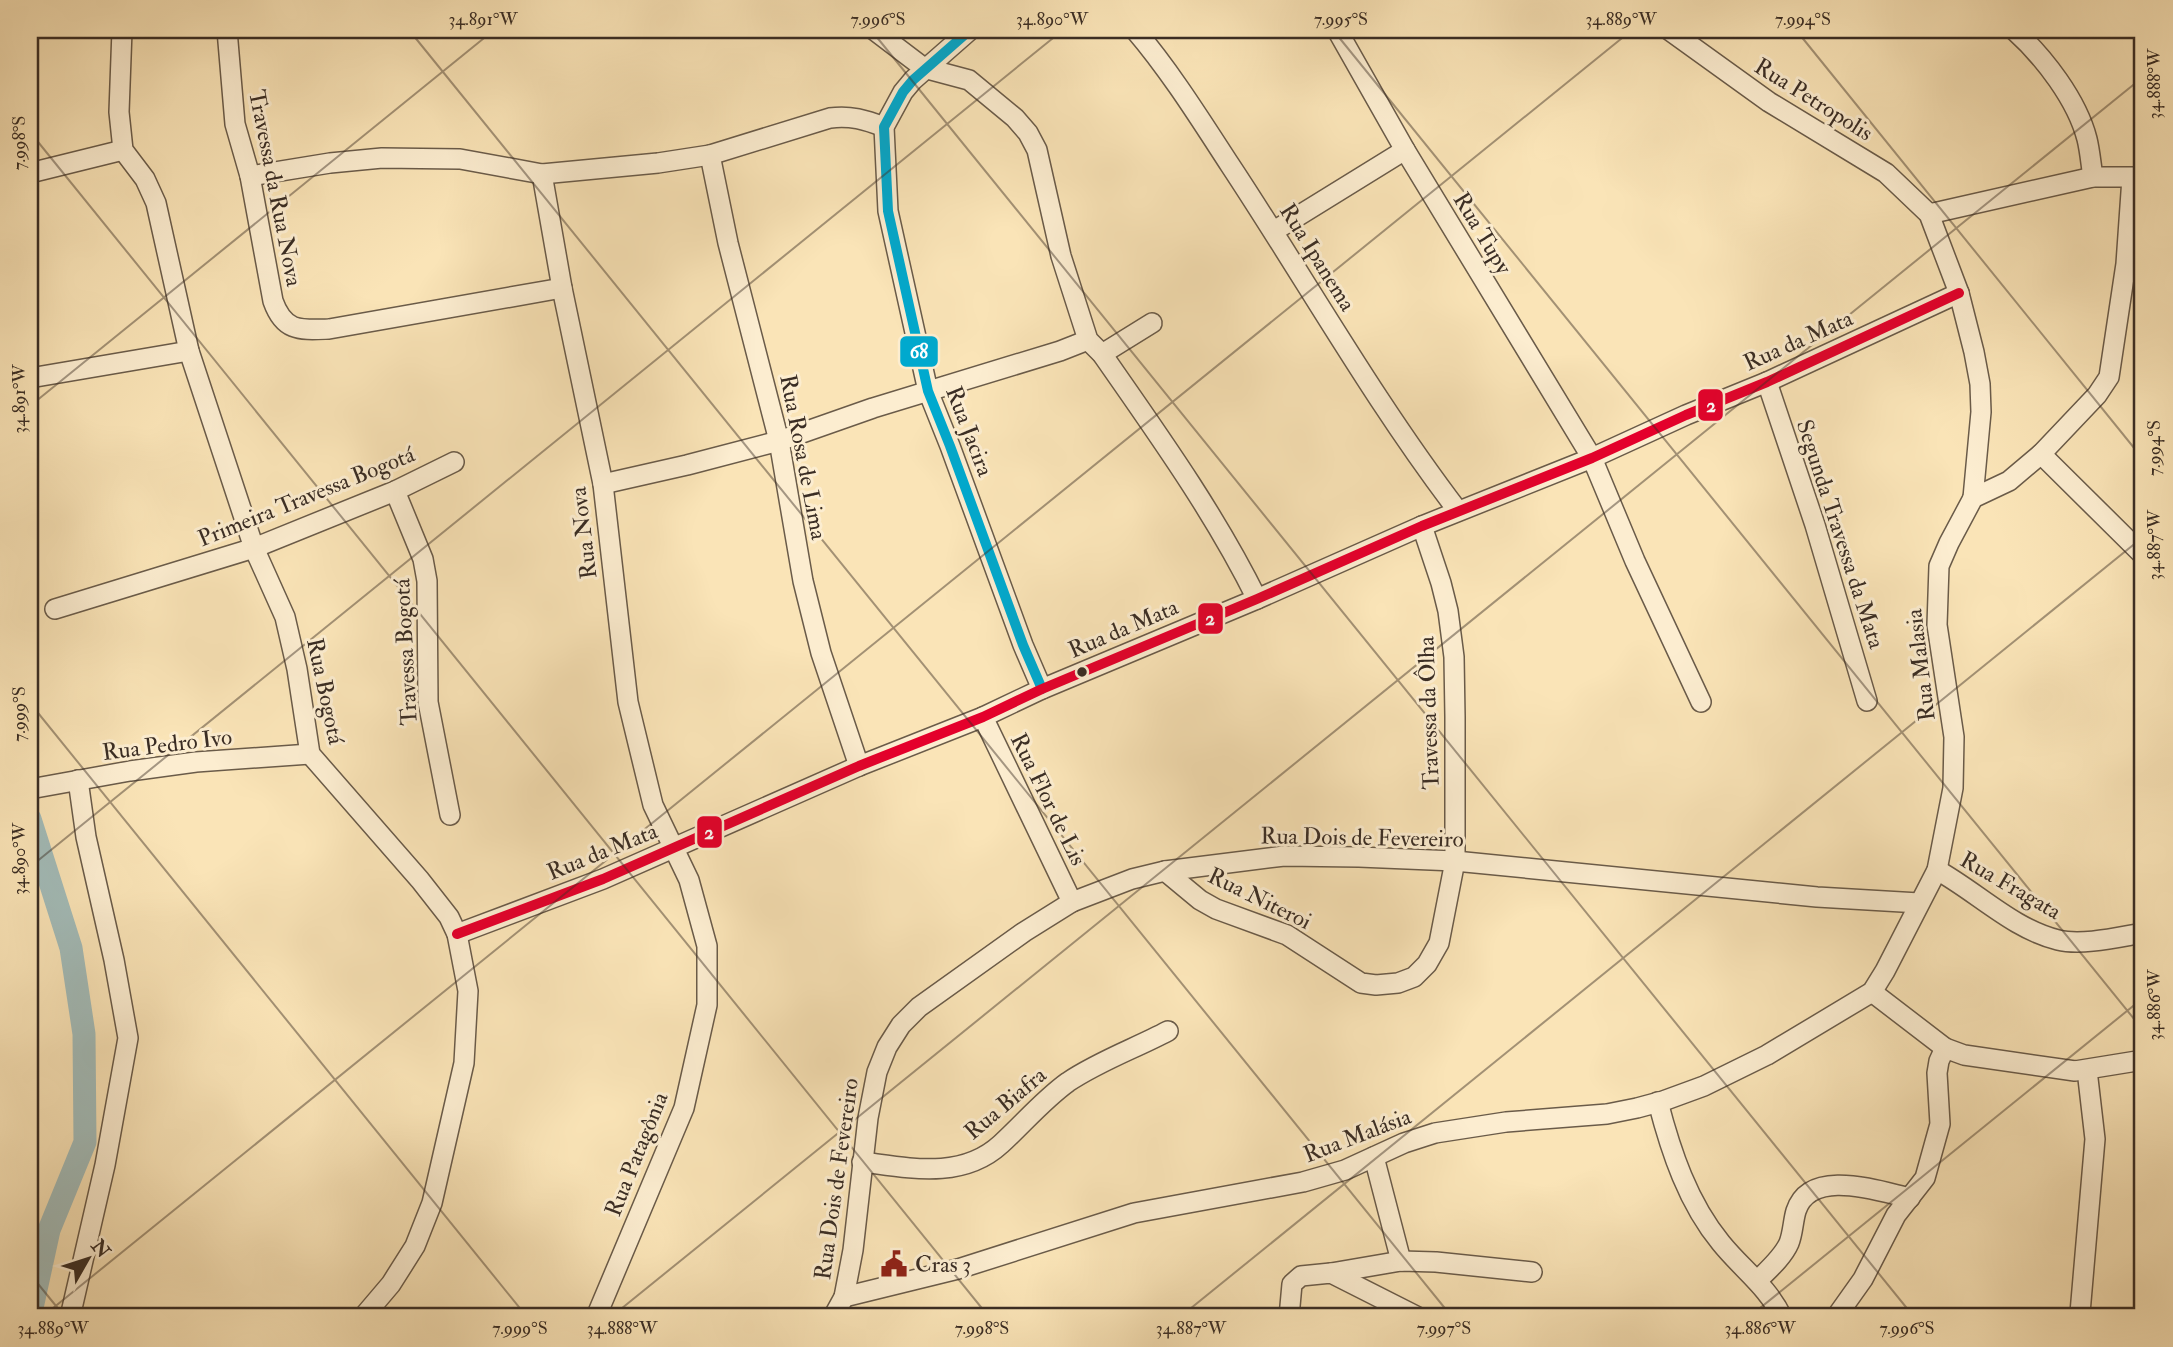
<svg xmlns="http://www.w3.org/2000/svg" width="2173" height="1347" font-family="'IM FELL Double Pica',serif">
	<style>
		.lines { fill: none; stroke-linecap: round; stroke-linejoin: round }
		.canal { stroke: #a3bcb9; stroke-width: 23 }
		.street-casing { stroke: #6a5b49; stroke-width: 22 }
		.street { stroke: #fcedd0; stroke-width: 19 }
		.bus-1-casing { stroke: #fcedd0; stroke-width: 16 }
		.bus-2-casing { stroke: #fcedd0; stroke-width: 16 }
		.bus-1 { stroke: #00a9ce; stroke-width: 10 }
		.bus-2 { stroke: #e4002b; stroke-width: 10 }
		.ticks { fill: none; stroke: #3a2d24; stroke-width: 2; stroke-opacity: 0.45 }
		.bus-dot { fill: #3a2d24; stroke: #fcedd0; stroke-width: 2.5 }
		.labels { text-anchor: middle; stroke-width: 6; stroke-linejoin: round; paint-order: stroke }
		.street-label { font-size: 23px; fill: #3a2d24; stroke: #fcedd0 }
		.poi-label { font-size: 23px; fill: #3a2d24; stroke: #fcedd0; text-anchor: start }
		.line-badge { stroke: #fcedd0; stroke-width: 2.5 }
		.badge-label { font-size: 19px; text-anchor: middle; font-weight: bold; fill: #fff }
		.neatline { fill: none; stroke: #3a2d24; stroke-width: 2.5 }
		.ticks-label { font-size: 18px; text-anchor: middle; fill: #3a2d24 }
	</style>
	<rect width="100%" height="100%" fill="#fae4b7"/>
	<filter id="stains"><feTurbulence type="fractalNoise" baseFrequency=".00286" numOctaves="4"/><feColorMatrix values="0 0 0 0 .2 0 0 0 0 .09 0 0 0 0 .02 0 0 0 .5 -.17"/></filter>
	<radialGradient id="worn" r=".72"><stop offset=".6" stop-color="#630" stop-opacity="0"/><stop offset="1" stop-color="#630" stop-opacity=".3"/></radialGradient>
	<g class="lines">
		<polyline class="canal" points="30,819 71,948 84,1034 85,1142 49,1230 30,1317"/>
		<g class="street-casing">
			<g id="street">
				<polyline points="122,30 119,112 123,150 145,179 156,203 189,351 254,548 285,617 297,669 310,754 420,880 449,917 457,934 468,991 464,1063 432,1203 415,1246 391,1284 363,1317"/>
				<path d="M227 30 235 124 250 176 273 301C284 332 300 330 329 329L562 288"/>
				<path d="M874 30 924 68 969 80 1015 118 1028 133 1037 150 1061 256 1088 340 1102 354C1157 433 1214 512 1257 599"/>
				<polyline points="970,30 913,80 903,92 884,127 888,211 928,391 950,446 1023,645 1042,689"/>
				<path d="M1135 30C1170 71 1200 119 1230 165 1306 280 1374 401 1458 511"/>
				<polyline points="1337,30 1405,150 1592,458 1635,561 1701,702"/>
				<polyline points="1669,30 1769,102 1886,173 1929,214 1959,293 1974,352 1980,384 1981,412 1973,498"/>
				<path d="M2014 30C2044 57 2077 100 2087 139 2090 151 2091 165 2093 177"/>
				<polyline points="710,155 728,243 779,441 803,581 821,653 859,766"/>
				<polyline points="30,173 123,150"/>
				<polyline points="542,174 562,288 603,484 628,702 653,805 689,880 707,946 707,1005 684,1108 596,1317"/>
				<path d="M250 176 330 163 382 158 460 159 542 174 658 163 710 155 830 118C850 115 866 120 884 127"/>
				<polyline points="1929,214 2093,177 2143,177"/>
				<polyline points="1274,231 1405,150"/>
				<polyline points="1102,354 1152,323"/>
				<polyline points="30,378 189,351"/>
				<polyline points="1767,382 1815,525 1867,701"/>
				<polyline points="2041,454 2143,555"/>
				<polyline points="603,484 687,465 779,441 873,408 1060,351 1088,340"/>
				<polyline points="395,491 423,559 427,581 428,702 450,815"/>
				<polyline points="55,609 254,548 395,491 454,462"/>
				<polyline points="983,717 1072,902"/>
				<polyline points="30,789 130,771 196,762 310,754"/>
				<path d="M1937 870C1977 892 2013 929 2058 940 2082 946 2119 937 2143 933"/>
				<polyline points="1165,871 1200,900 1216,909 1287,935 1361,983 1376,985 1398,983 1414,977 1427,964 1439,943 1455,861 1455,717 1454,657 1448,611 1441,583 1422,526"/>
				<polyline points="457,934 603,879 859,766 983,717 1042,689 1257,599 1422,526 1592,458 1686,415 1767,382 1959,293"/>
				<polyline points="1872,992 1945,1048 1964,1055 2075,1071 2143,1060"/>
				<path d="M1658 1102C1671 1152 1688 1203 1721 1243 1742 1269 1768 1287 1782 1317"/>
				<polyline points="1374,1157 1401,1261"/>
				<path d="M862 1162C909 1168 962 1180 1001 1144 1023 1124 1043 1100 1068 1082 1099 1061 1136 1048 1168 1031"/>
				<polyline points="1331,1273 1401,1261 1436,1262 1532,1272"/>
				<path d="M1757 1281C1768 1270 1783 1257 1789 1243 1793 1233 1793 1221 1796 1211 1810 1167 1878 1191 1910 1198"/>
				<polyline points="844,1297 958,1269 1134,1213 1303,1182 1345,1170 1404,1143 1435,1133 1506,1122 1607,1114 1637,1108 1663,1101 1704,1086 1767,1055 1872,992 1885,971 1937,870 1953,788 1954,737 1937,625 1939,566 1949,543 1973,498 2009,481 2041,454 2097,395 2109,377 2126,264 2132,178"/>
				<polyline points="70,1317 105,1165 128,1038 114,960 86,837 78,780"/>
				<polyline points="833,1317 844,1297 853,1250 868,1118 877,1072 887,1047 901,1025 919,1007 1024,932 1072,902 1132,879 1165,871 1284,856 1359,857 1455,861 1817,897 1919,903"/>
				<polyline points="1289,1317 1292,1284 1301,1276 1331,1273 1418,1317"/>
				<polyline points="1836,1317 1863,1279 1896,1215 1925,1178 1940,1124 1937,1073 1939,1061 1945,1048"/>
				<polyline points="2084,1317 2080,1313 2095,1139 2087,1070"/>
			</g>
		</g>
		<use href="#street" class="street"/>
		<g class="bus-1-casing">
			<polyline id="bus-1" points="970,30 913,80 903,92 884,127 888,211 928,391 950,446 1023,645 1042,689"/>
		</g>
		<g class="bus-2-casing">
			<polyline id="bus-2" points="457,934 603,879 859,766 983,717 1042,689 1257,599 1422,526 1592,458 1686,415 1767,382 1959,293"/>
		</g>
		<use href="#bus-1" class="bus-1"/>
		<use href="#bus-2" class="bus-2"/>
	</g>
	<path class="ticks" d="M409 30 1452 1317M871 30 1914 1317M1333 30 2143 1030M1796 30 2143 459M30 132 989 1317M30 406 494 30M30 703 527 1317M30 867 1063 30M30 1274 65 1317M42 1317 1632 30M611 1317 2143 77M1180 1317 2143 537M1749 1317 2143 998"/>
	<defs>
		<g id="civic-bare" transform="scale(2.1)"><path d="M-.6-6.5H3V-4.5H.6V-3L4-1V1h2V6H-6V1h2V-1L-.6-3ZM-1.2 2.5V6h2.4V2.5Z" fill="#8f2418" stroke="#fcedd0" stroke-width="2.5" paint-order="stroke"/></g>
	</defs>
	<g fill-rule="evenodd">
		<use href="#civic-bare" x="894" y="1264"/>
	</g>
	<circle class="bus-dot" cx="1082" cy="672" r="6"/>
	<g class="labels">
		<g class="street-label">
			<text transform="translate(1814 99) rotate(32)" y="8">Rua Petropolis</text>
			<text transform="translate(276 188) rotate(79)" y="8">Travessa da Rua Nova</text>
			<text transform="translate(1483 233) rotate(59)" y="8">Rua Tupy</text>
			<text transform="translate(1318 257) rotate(58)" y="8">Rua Ipanema</text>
			<text transform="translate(1798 340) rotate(-24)" y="8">Rua da Mata</text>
			<text transform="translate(970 431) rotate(69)" y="8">Rua Jacira</text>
			<text transform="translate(804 457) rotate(79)" y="8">Rua Rosa de Lima</text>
			<text transform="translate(306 496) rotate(-22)" y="8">Primeira Travessa Bogotá</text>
			<text transform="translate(583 533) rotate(-97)" y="8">Rua Nova</text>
			<text transform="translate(1841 534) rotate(72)" y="8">Segunda Travessa da Mata</text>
			<text transform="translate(1123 628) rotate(-23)" y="8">Rua da Mata</text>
			<text transform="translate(405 652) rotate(-93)" y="8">Travessa Bogotá</text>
			<text transform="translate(1920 665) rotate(-97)" y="8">Rua Malasia</text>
			<text transform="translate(326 691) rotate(78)" y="8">Rua Bogotá</text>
			<text transform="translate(1428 713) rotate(-92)" y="8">Travessa da Ôlha</text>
			<text transform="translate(167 744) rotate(-7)" y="8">Rua Pedro Ivo</text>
			<text transform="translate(1049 799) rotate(64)" y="8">Rua Flor de Lis</text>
			<text transform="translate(1362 837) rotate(1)" y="8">Rua Dois de Fevereiro</text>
			<text transform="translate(602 851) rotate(-22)" y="8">Rua da Mata</text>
			<text transform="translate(2011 885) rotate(30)" y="8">Rua Fragata</text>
			<text transform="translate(1260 898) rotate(26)" y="8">Rua Niteroi</text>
			<text transform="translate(1005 1103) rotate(-40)" y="8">Rua Biafra</text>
			<text transform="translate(1357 1135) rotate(-21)" y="8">Rua Malásia</text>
			<text transform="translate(636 1154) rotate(-68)" y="8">Rua Patagônia</text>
			<text transform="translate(836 1179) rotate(-82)" y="8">Rua Dois de Fevereiro</text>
		</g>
		<g class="poi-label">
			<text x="915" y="1272">Cras 3</text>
		</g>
	</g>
	<g class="line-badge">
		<rect x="899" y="335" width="40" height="33" rx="7" fill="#00a9ce"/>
		<rect x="1697" y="388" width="27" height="34" rx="7" fill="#e4002b"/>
		<rect x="1197" y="602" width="27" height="33" rx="7" fill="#e4002b"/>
		<rect x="696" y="815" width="27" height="34" rx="7" fill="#e4002b"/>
	</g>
	<g class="badge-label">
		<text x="919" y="358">68</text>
		<text x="1711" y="412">2</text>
		<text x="1210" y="625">2</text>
		<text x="709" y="839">2</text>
	</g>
	<rect width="2173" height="1347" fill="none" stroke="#fae4b7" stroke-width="77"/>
	<g transform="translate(88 1259) rotate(51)" stroke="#fcedd0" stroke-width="5" paint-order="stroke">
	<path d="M0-5L12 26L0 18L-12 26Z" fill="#3a2d24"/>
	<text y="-10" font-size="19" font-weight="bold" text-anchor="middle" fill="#3a2d24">N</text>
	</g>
	<rect x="38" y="38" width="2096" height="1270" class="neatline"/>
	<g class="ticks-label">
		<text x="483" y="25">34.891°W</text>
		<text x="878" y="25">7.996°S</text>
		<text x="1052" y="25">34.890°W</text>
		<text x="1341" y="25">7.995°S</text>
		<text x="1621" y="25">34.889°W</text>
		<text x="1803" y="25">7.994°S</text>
		<text transform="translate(2154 84) rotate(-90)" y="6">34.888°W</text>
		<text transform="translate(19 143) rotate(-90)" y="6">7.998°S</text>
		<text transform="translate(19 399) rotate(-90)" y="6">34.891°W</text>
		<text transform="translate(2154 448) rotate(-90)" y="6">7.994°S</text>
		<text transform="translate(2154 545) rotate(-90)" y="6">34.887°W</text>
		<text transform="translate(19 714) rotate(-90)" y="6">7.999°S</text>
		<text transform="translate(19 859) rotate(-90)" y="6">34.890°W</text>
		<text transform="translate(2154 1005) rotate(-90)" y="6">34.886°W</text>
		<text x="53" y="1334">34.889°W</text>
		<text x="520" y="1334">7.999°S</text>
		<text x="622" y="1334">34.888°W</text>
		<text x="982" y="1334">7.998°S</text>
		<text x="1191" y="1334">34.887°W</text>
		<text x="1444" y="1334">7.997°S</text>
		<text x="1760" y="1334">34.886°W</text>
		<text x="1907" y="1334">7.996°S</text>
	</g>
	<rect width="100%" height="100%" filter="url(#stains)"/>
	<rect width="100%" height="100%" fill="url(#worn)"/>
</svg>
